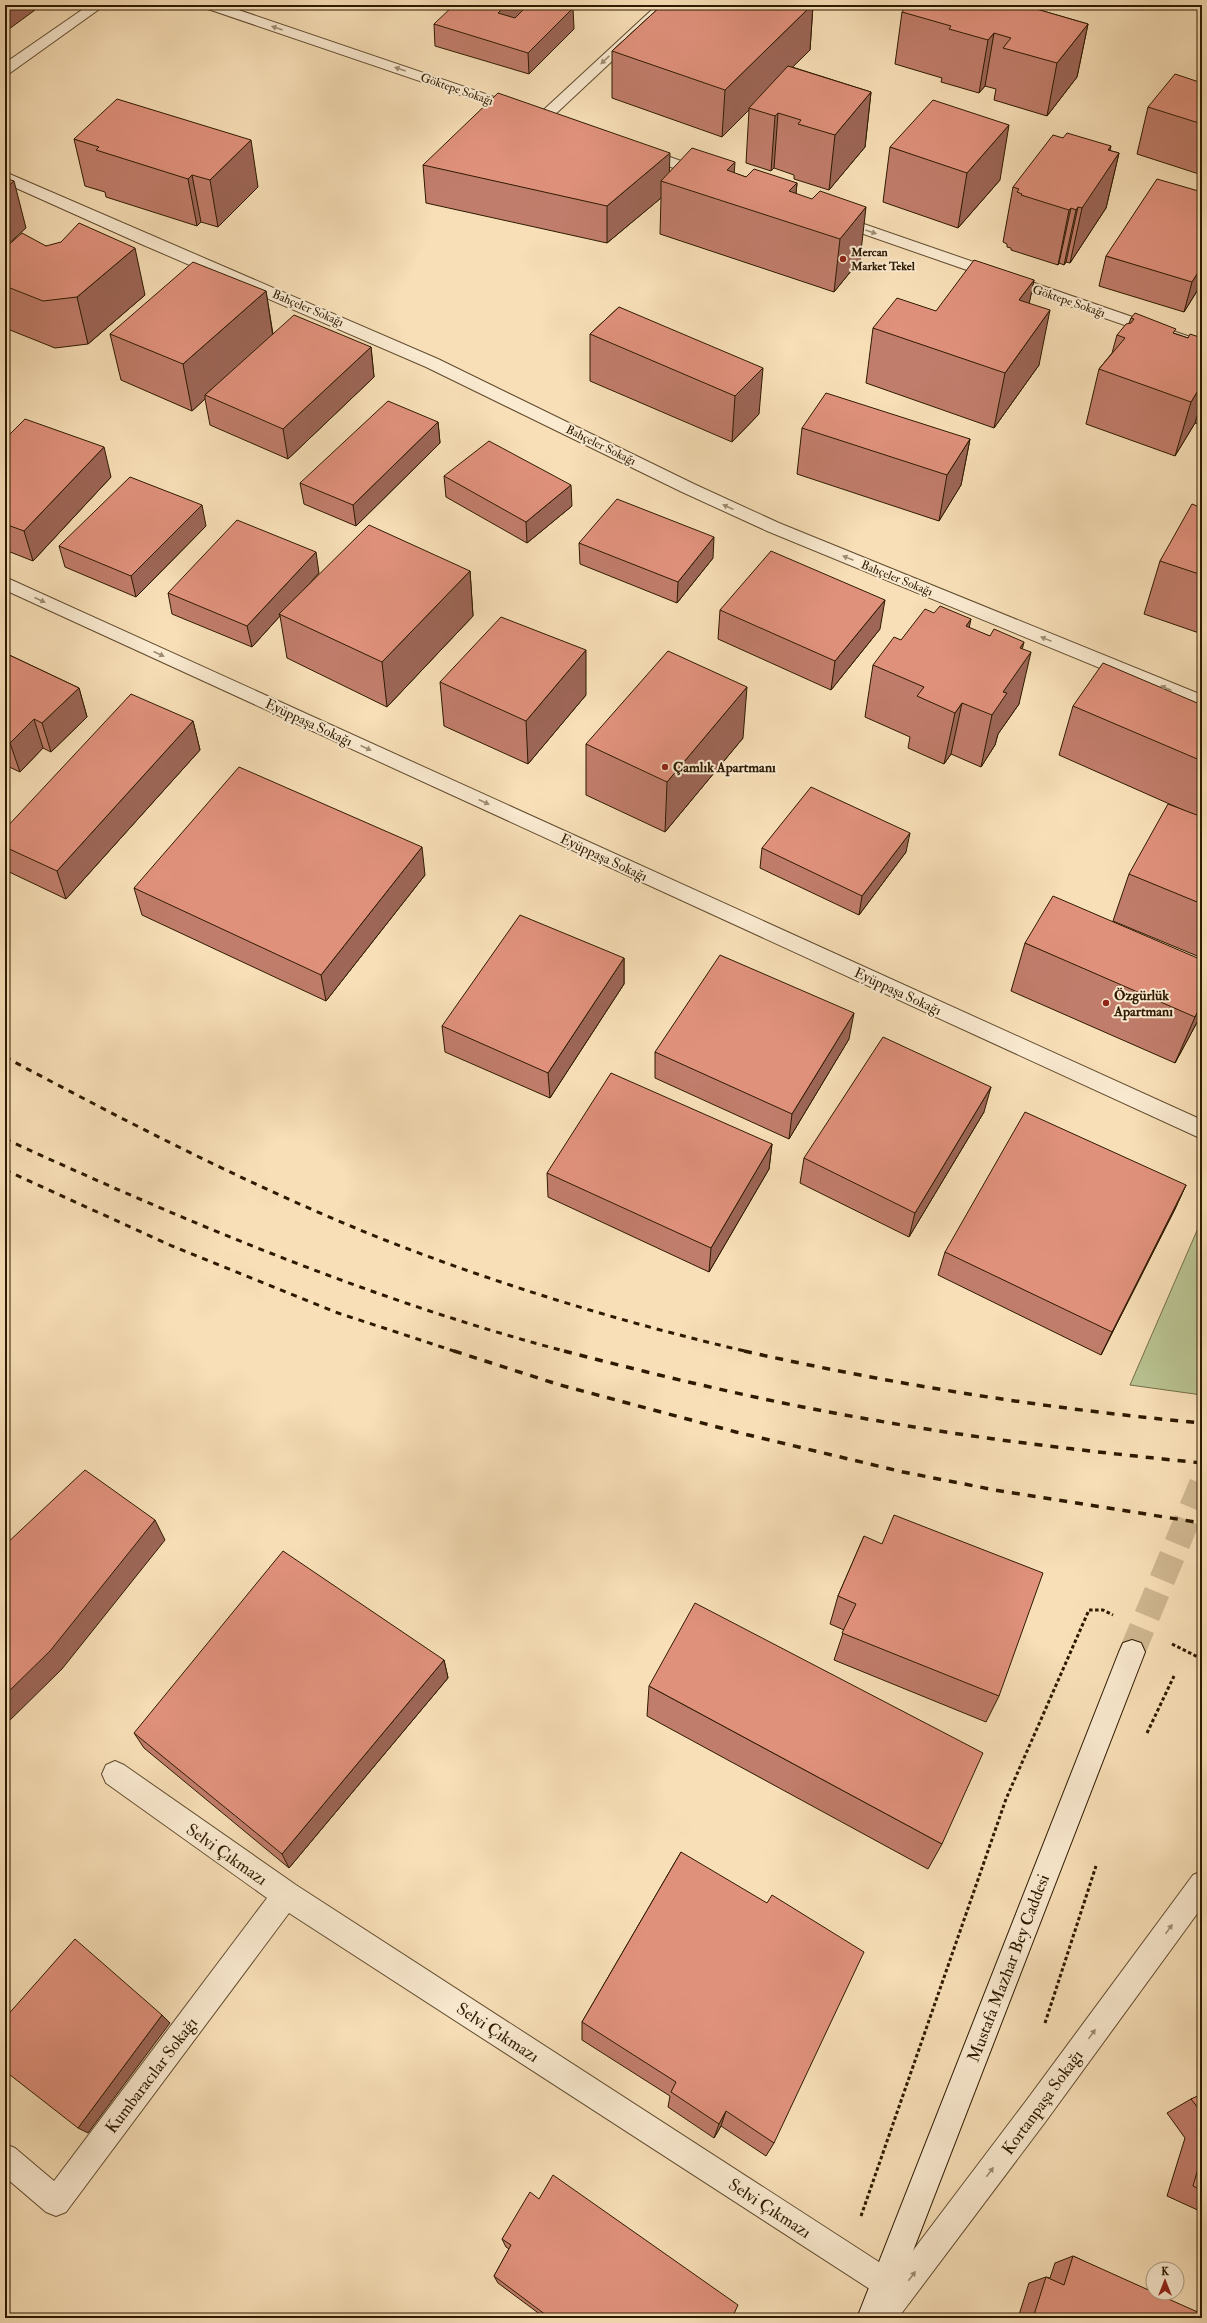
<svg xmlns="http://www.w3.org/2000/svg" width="1207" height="2323" font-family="'IM FELL Double Pica',serif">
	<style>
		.green { fill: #b9c291; stroke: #746e48 }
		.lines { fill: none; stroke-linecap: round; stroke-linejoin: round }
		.secondary-tunnel { stroke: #d0b892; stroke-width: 26; stroke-dasharray: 26 13; stroke-linecap: butt }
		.minor-casing { stroke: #604b2e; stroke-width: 2 }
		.secondary-casing { stroke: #2e1a00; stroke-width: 2 }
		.path { stroke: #2e1a00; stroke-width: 3; stroke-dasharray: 3.5 2.5; stroke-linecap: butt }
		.minor { fill: #faead0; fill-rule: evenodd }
		.secondary { fill: #faead0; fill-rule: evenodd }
		.rail-far1 { stroke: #2e1a00; stroke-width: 3; stroke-dasharray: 6 6; stroke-linecap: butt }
		.rail { stroke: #2e1a00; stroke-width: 3.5; stroke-dasharray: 8 8; stroke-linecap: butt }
		.wall { fill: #c17d6b; stroke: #2e1a00 }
		.shaded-wall { fill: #9d6657; stroke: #2e1a00 }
		.building { fill: #e0917c; stroke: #2e1a00 }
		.oneway { fill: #9e8c72 }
		.poi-dot { fill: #8f2418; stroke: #faead0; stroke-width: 1.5 }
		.labels { text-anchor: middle; stroke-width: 4; stroke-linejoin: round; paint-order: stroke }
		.far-street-label { font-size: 12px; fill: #2e1a00; stroke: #faead0 }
		.far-poi-label { font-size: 12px; font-weight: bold; fill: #2e1a00; stroke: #faead0; text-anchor: start }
		.street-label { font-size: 14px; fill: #2e1a00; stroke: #faead0 }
		.poi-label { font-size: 14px; font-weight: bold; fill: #2e1a00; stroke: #faead0; text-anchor: start }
		.near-street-label { font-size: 17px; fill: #2e1a00; stroke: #faead0 }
	</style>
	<rect width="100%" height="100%" fill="#f8dfb7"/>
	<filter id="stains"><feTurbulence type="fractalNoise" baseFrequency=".005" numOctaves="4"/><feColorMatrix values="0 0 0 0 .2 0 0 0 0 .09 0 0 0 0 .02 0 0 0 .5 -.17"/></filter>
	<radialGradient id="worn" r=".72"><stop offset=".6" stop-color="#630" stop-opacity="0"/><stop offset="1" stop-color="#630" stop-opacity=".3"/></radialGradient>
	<polygon class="green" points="1202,1219 1202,1395 1130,1385"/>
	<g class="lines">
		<polyline class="secondary-tunnel" points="1132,1652 1202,1484"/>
		<g class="minor-casing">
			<g id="minor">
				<polygon points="89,5 105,5 10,73 5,74 5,63"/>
				<polygon points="203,5 224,5 524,107 526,110 519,114 514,113 205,8"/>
				<polygon points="657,5 672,5 548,121 538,121 536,118 538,115"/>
				<polygon points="642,147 709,171 712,174 709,177 699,177 637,155 634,152 637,149"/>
				<polygon points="5,172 438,359 694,484 779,523 1202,695 1202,710 767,531 682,492 426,367 141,244 5,183"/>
				<polygon points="835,214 1202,341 1202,352 829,222 827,219 829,216"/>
				<polygon points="5,577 1202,1120 1202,1139 5,590"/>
				<polygon points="115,1761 124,1765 296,1885 896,2273 1026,2101 1193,1875 1202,1871 1202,1907 1046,2121 898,2318 865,2318 869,2307 879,2295 289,1913 66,2212 56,2216 46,2212 5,2177 5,2144 15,2148 54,2181 267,1898 106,1783 102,1774 106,1765"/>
			</g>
		</g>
		<g class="secondary-casing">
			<polygon id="secondary" points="1132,1640 1141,1643 1145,1652 887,2318 857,2318 1119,1652 1123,1643"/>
		</g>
		<g class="path">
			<polyline points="1172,1644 1202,1659"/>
			<polyline points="1147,1733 1174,1676"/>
			<polyline points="1045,2023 1096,1866"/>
			<polyline points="861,2216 1006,1799 1089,1610 1103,1610 1113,1615"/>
		</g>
		<use href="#minor" class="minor"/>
		<use href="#secondary" class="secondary"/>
		<g class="rail-far1">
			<path d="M5 1057C131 1124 258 1190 390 1242 506 1287 628 1324 749 1352"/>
			<path d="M5 1139C187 1222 373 1301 568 1352"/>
			<polyline points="5,1170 172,1246 338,1313 457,1352"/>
		</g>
		<g class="rail">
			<polyline points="454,1351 560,1385 736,1432 903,1472 995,1490 1202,1523"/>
			<path d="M564 1351C668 1378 772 1403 879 1421 986 1440 1094 1452 1202 1463"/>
			<path d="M744 1351C896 1385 1048 1409 1202 1423"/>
		</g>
	</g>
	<g class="wall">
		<polygon points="662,5 813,5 810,50 792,67 871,92 865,147 829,190 794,179 794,175 774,168 771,171 746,163 749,110 722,137 612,98 612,51"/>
		<polygon points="524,9 574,29 529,74 435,46 434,24"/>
		<polygon points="1036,9 1088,24 1077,77 1047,116 994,100 996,89 985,86 979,93 941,82 942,78 895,64 902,12"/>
		<polygon points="1202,83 1202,175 1137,154 1148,107"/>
		<polygon points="1063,138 1119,153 1106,208 1070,263 1066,262 1064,265 1059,263 1058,265 1011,250 1011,248 1007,247 1007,244 1003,242 1013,187"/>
		<polygon points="74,139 258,187 218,227 201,222 197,226 106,197 105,192 85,186"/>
		<polygon points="890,147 1000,180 958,228 883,202"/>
		<polygon points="423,165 734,173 746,177 797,183 796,193 860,260 834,292 660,234 661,198 607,243 426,203"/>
		<polygon points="46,246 145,295 88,344 55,348 5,328 5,248"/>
		<polygon points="1106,256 1202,283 1184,312 1099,286"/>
		<polygon points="1034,280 1029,303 1039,365 994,428 866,383 873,328 936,311"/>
		<polygon points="266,291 273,334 371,347 374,377 288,459 210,425 205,399 192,411 121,380 110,334"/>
		<polygon points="619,307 759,414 732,442 590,381 590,334"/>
		<polygon points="1131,318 1188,338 1202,338 1202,425 1195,423 1175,456 1086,424 1099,369 1112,353 1117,335 1129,323"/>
		<polygon points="438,422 440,443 356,526 304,504 300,483"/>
		<polygon points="802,428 970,439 961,485 939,521 797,474"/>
		<polygon points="5,439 111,477 33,561 5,550"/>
		<polygon points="444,476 572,506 527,543 446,497"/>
		<polygon points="1202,508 1202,634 1144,614 1160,561"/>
		<polygon points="206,526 136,597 65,567 59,546"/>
		<polygon points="579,543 713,558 677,603 580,564"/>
		<polygon points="470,571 473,616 387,707 287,658 280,616 252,647 172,614 168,593 319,573 307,586"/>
		<polygon points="720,610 880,629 831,690 718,639"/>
		<polygon points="969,628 1023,649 1019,704 998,734 995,745 981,767 951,754 944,764 908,748 910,737 865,717 873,665 901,640"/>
		<polygon points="5,653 79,688 87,717 51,752 43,748 20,772 5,765"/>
		<polygon points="440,682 586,695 528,764 444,726"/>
		<polygon points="1202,705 1202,958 1113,921 1129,874 1192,814 1059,755 1073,706"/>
		<polygon points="193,721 200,750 66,899 5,870 5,847"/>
		<polygon points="743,738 665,832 586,795 586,744"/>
		<polygon points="762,848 906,852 859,915 760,868"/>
		<polygon points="425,875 326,1001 142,915 134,888"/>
		<polygon points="1025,943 1201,1015 1175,1063 1011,991"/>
		<polygon points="624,958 624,984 550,1098 445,1052 442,1026"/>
		<polygon points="849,1039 789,1139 655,1078 655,1052"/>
		<polygon points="984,1112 909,1237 800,1183 804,1158"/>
		<polygon points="772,1144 769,1169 709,1272 548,1197 547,1173"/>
		<polygon points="1186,1185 1175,1209 1101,1355 938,1275 945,1252"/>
		<polygon points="864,1536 999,1696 986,1722 834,1660 844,1630 830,1624 838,1596"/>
		<polygon points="444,1660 448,1678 289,1868 144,1748 134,1733"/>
		<polygon points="649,1686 942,1844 928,1869 647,1716"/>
		<polygon points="681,1852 774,2143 766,2156 721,2126 714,2138 668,2107 670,2096 582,2040 582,2022"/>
		<polygon points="1202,2081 1202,2212 1167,2196 1185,2138 1167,2113 1191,2099 1197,2097"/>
		<polygon points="539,2199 732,2318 545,2318 498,2283 494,2276 509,2249 506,2247 502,2239"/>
		<polygon points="1073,2256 1202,2318 1018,2318 1029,2283 1046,2277 1050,2278 1055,2263"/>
	</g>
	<g class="shaded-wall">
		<polygon points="5,5 34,5 35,10 5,32"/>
		<polygon points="506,5 523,5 524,10 499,34 498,13"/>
		<polygon points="812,5 813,5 810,50 751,108 749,108 749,110 722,137 725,90"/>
		<polygon points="1036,5 1037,5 1028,55 1033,8"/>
		<polygon points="573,8 574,29 529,74 528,53"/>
		<polygon points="1088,24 1077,77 1047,116 1057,63"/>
		<polygon points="994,33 985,86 979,93 988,40"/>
		<polygon points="871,92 865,147 829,190 835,135"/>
		<polygon points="778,113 774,168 771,171 775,116"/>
		<polygon points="1009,125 1000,180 958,228 967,173"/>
		<polygon points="251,140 258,187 218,227 210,180"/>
		<polygon points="1111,146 1105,173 1119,153 1106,208 1070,263 1082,208 1108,150"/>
		<polygon points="670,153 669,183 661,181 661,198 607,243 607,206"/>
		<polygon points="735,162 732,204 727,170"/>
		<polygon points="192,175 201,222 197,226 188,179"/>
		<polygon points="14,181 26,228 5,247 5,189"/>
		<polygon points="797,183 793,224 789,191"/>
		<polygon points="866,207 860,260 834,292 840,239"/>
		<polygon points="1078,207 1066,262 1064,265 1076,210"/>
		<polygon points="1071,208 1059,263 1058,265 1069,210"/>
		<polygon points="135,248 145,295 88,344 77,297"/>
		<polygon points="1202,266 1202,283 1184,312 1192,282"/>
		<polygon points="1034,280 1023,334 1019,300"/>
		<polygon points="266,291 273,337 205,395 205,399 192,411 183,364"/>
		<polygon points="1050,310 1039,365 994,428 1005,373"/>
		<polygon points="371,347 374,377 288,459 283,429"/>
		<polygon points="763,368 759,414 732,442 735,396"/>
		<polygon points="1202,384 1202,400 1195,423 1175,456 1191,402"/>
		<polygon points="438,422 440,443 356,526 353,505"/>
		<polygon points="970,439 961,485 939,521 947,475"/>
		<polygon points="104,447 111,477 33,561 24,531"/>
		<polygon points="571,485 572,506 527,543 526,522"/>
		<polygon points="202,505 206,526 136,597 131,576"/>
		<polygon points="714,537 713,558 677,603 678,582"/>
		<polygon points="316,552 319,573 281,615 279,614 280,616 252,647 247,626"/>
		<polygon points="470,571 473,616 387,707 382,662"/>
		<polygon points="885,600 880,629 831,690 835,661"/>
		<polygon points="971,619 960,672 966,626"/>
		<polygon points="1024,642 1017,671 1031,652 1019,704 998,734 995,745 981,767 992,715 1003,692 1020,648"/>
		<polygon points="586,650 586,695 528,764 526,721"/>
		<polygon points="747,687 743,738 665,832 667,782"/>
		<polygon points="79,688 87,717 51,752 42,723"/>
		<polygon points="962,703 951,754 944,764 955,713"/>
		<polygon points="34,719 43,748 20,772 10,743"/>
		<polygon points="193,721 200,750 66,899 57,871"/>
		<polygon points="910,833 906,852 859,915 862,896"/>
		<polygon points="422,847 425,875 326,1001 321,975"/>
		<polygon points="624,958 624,984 550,1098 548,1073"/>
		<polygon points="1202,1003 1202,1012 1201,1015 1175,1063 1195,1017"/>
		<polygon points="854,1013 849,1039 789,1139 792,1114"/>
		<polygon points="991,1087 984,1112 909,1237 915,1213"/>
		<polygon points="772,1144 769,1169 709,1272 711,1248"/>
		<polygon points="1186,1185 1175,1209 1101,1355 1112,1332"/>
		<polygon points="155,1520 165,1540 62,1669 5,1725 5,1695"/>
		<polygon points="444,1660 448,1678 289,1868 282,1854"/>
		<polygon points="162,2015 170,2023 88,2133 78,2128"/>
		<polygon points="726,2111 721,2126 714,2138 719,2124"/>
	</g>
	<g class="building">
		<polygon points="454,5 506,5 498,13 515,18 528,5 564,5 573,8 528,53 434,24"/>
		<polygon points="662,5 812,5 725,90 612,51"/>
		<polygon points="907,5 1036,5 1033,8 1088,24 1057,63 1003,48 1011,38 994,33 988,40 949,29 951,26 902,12"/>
		<polygon points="788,66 871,92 835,135 798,124 801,120 778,113 775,116 749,108"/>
		<polygon points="1175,74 1202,83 1202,124 1148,107"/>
		<polygon points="498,93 670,153 607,206 423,165"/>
		<polygon points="117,99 251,140 210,180 192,175 188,179 96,150 99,147 74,139"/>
		<polygon points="933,100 1009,125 967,173 890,147"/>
		<polygon points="1067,133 1111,146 1108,150 1119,153 1082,208 1078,207 1076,210 1071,208 1069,210 1021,195 1022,194 1017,192 1019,189 1013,187 1053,135 1063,138"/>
		<polygon points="692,148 735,162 727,170 746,177 754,169 797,183 789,191 812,199 820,191 866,207 840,239 661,181"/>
		<polygon points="5,178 14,181 5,189"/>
		<polygon points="1157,179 1202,192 1202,266 1192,282 1106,256"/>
		<polygon points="79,223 135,248 77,297 43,301 5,286 5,248 22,233 46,246 61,242"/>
		<polygon points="974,260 1034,280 1019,300 1050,310 1005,373 873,328 897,298 936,311"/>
		<polygon points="193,262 266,291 183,364 110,334"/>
		<polygon points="619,307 763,368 735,396 590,334"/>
		<polygon points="1135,313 1176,329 1173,333 1188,338 1190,334 1202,338 1202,384 1191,402 1099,369 1125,338 1117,335 1126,324 1131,323 1134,319 1131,318"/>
		<polygon points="294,315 371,347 283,429 205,395"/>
		<polygon points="826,393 970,439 947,475 802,428"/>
		<polygon points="388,401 438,422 353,505 300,483"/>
		<polygon points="25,419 104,447 24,531 5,524 5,439"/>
		<polygon points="489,441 571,485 526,522 444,476"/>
		<polygon points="130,477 202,505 131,576 59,546"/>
		<polygon points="617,499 714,537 678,582 579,543"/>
		<polygon points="1192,504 1202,508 1202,575 1160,561"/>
		<polygon points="237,520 316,552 247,626 168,593"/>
		<polygon points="369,525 470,571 382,662 279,614"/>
		<polygon points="771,551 885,600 835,661 720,610"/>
		<polygon points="940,606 971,619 966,626 990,636 994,629 1024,642 1020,648 1031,652 1003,692 1007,693 992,715 962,703 955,713 917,696 924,687 873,665 894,637 901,640 925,609 934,613"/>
		<polygon points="501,617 586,650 526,721 440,682"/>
		<polygon points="668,651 747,687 667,782 586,744"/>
		<polygon points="5,653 79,688 42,723 34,719 10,743 5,741"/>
		<polygon points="1103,663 1202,705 1202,761 1073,706"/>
		<polygon points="131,694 193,721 57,871 5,847 5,829"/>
		<polygon points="239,767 422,847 321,975 134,888"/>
		<polygon points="811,787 910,833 862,896 762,848"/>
		<polygon points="1168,804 1202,817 1202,904 1129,874"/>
		<polygon points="1053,896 1202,960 1202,1003 1195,1017 1025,943"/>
		<polygon points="520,915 624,958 548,1073 442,1026"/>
		<polygon points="720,955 854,1013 792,1114 655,1052"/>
		<polygon points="883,1037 991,1087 915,1213 804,1158"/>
		<polygon points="611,1073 772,1144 711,1248 547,1173"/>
		<polygon points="1025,1112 1186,1185 1112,1332 945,1252"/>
		<polygon points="85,1470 155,1520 50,1651 5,1695 5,1545"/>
		<polygon points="894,1515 1043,1573 999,1696 842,1633 856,1604 838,1596 864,1536 882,1544"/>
		<polygon points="283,1551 444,1660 282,1854 134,1733"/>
		<polygon points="695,1603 983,1753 942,1844 649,1686"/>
		<polygon points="681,1852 767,1903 772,1895 864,1952 774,2143 726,2111 719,2124 671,2092 676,2082 582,2022"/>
		<polygon points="75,1939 162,2015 78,2128 5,2071 5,2018"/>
		<polygon points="1202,2094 1202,2113 1191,2099"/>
		<polygon points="1202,2155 1202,2190 1193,2186"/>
		<polygon points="553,2175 738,2305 732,2318 550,2318 494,2276 511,2245 502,2239 530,2192 539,2199"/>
		<polygon points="1073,2256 1153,2292 1153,2293 1155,2293 1202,2314 1202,2318 1033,2318 1046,2277 1064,2285"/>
	</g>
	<defs><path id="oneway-solid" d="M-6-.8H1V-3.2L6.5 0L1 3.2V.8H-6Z"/></defs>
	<g class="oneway">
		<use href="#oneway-solid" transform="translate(277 28) rotate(-161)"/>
		<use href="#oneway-solid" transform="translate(605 60) rotate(137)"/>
		<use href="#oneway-solid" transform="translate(400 69) rotate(-161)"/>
		<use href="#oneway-solid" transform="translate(871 232) rotate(19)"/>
		<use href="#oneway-solid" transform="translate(728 507) rotate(-156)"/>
		<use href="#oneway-solid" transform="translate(848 558) rotate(-158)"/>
		<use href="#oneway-solid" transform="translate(40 600) rotate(25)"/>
		<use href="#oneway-solid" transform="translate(1046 639) rotate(-158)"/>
		<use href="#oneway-solid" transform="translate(159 654) rotate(25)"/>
		<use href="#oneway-solid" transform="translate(1166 688) rotate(-158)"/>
		<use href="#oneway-solid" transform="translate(366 748) rotate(25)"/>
		<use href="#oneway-solid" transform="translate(484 802) rotate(25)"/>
		<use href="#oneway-solid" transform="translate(1169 1929) rotate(-54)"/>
		<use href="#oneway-solid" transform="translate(1092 2034) rotate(-54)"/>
		<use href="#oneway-solid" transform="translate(990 2172) rotate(-53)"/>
		<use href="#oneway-solid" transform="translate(912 2276) rotate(-53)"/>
	</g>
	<g class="poi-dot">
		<circle cx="843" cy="259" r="4"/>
		<circle cx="665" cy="767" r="4"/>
		<circle cx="1106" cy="1003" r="4"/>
	</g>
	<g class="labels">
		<g class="far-street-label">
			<text transform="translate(457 89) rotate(19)" y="4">Göktepe Sokağı</text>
			<text transform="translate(1069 301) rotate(19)" y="4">Göktepe Sokağı</text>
			<text transform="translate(308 308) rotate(23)" y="4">Bahçeler Sokağı</text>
			<text transform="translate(601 445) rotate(26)" y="4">Bahçeler Sokağı</text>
			<text transform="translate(897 578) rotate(22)" y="4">Bahçeler Sokağı</text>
		</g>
		<g class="far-poi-label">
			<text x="851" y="256">Mercan<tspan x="851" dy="14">Market Tekel</tspan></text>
		</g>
		<g class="street-label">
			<text transform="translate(309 722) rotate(25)" y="5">Eyüppaşa Sokağı</text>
			<text transform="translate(604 857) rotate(25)" y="5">Eyüppaşa Sokağı</text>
			<text transform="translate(898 991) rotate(25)" y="5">Eyüppaşa Sokağı</text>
		</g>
		<g class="poi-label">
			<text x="673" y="772">Çamlık Apartmanı</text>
			<text x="1114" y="1000">Özgürlük<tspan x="1114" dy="16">Apartmanı</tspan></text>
		</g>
		<g class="near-street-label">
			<text transform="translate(227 1854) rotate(35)" y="6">Selvi Çıkmazı</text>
			<text transform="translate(1008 1968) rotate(-69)" y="6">Mustafa Mazhar Bey Caddesi</text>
			<text transform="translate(498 2032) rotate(33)" y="6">Selvi Çıkmazı</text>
			<text transform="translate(151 2075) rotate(-53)" y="6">Kumbaracılar Sokağı</text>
			<text transform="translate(1042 2102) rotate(-54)" y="6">Kortanpaşa Sokağı</text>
			<text transform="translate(770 2208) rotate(33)" y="6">Selvi Çıkmazı</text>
		</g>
	</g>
	<rect width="1207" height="2323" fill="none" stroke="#f8dfb7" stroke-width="20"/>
	<rect x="6" y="6" width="1195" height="2311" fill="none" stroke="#2e1a00" stroke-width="2"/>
	<rect x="10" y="10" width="1187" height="2303" fill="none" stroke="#2e1a00"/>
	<g transform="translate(1165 2281)"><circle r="19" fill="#faead0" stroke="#a8977d"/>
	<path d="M0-3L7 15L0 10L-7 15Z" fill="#8f2418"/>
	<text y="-6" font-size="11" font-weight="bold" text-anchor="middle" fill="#2e1a00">K</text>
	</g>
	<rect width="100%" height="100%" filter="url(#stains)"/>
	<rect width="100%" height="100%" fill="url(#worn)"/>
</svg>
